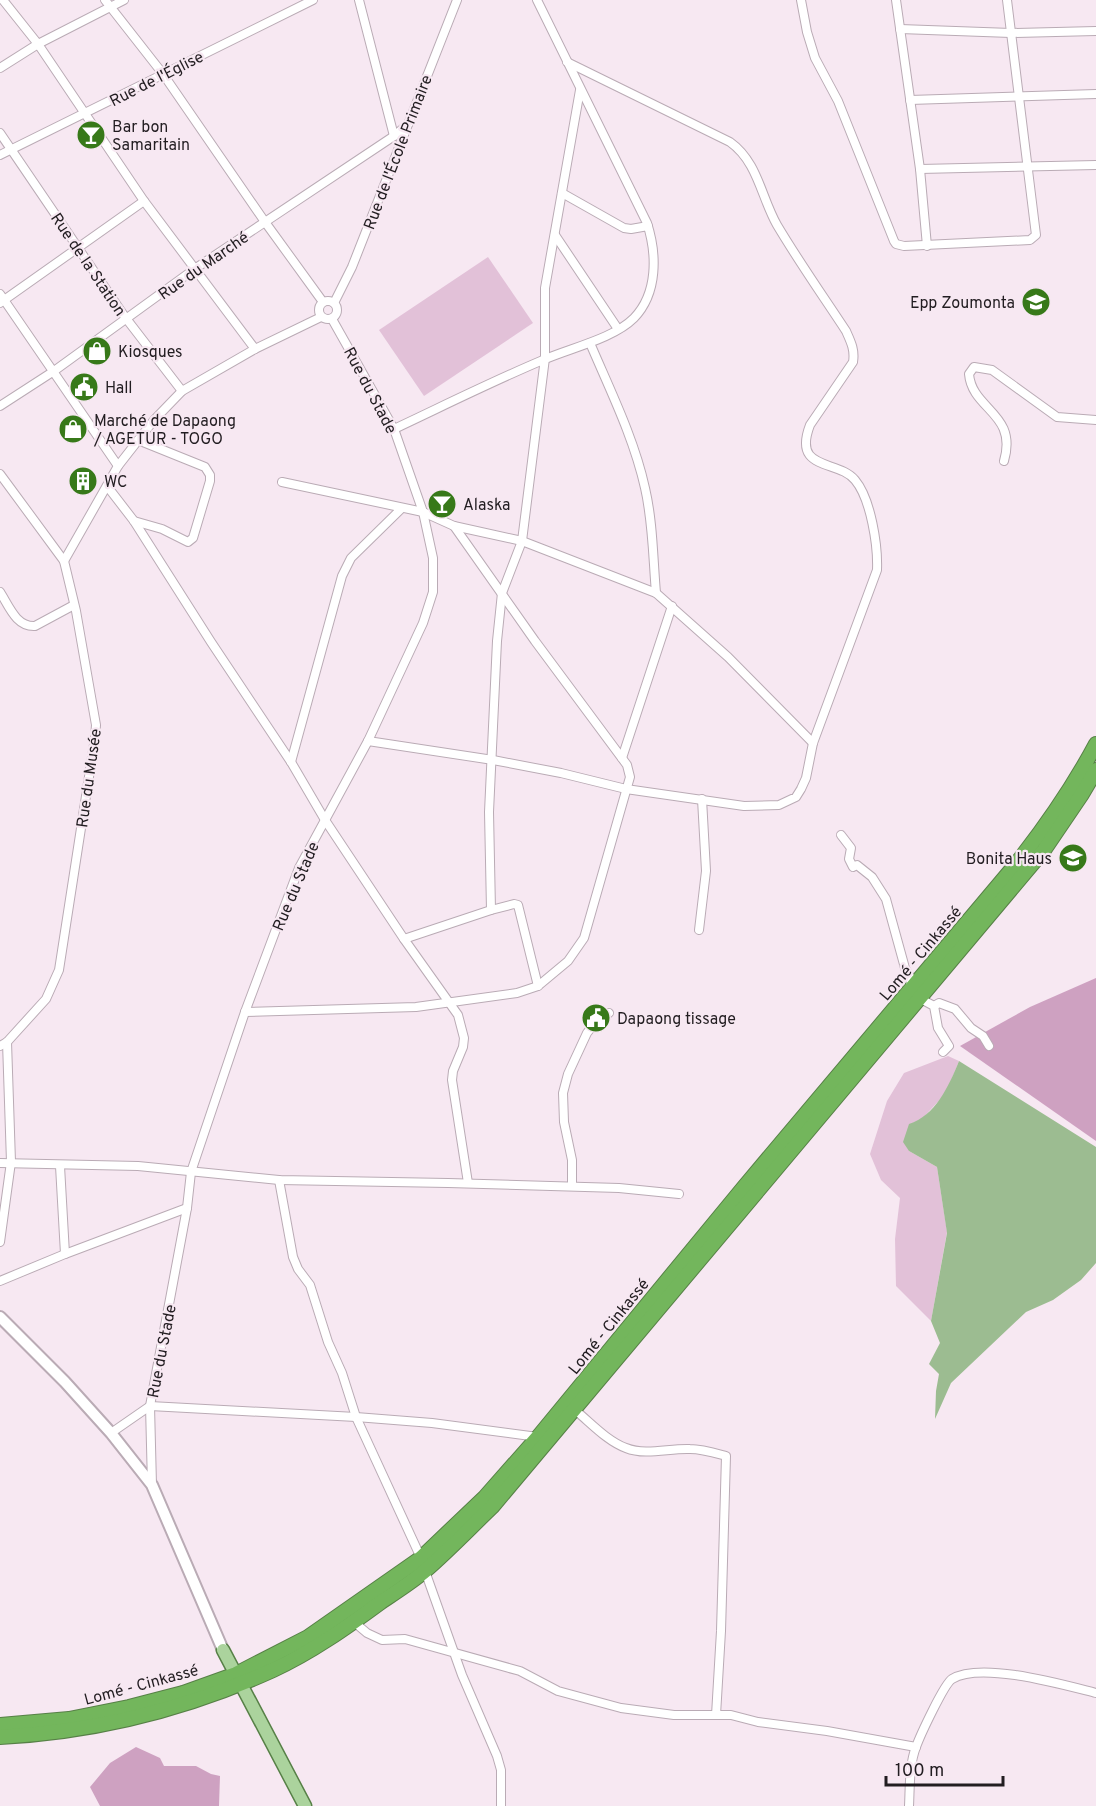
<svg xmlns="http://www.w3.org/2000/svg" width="1096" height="1806" font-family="Overpass,sans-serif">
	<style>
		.green { fill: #e2c1d8 }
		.forest { fill: #cea1c1 }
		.water { fill: #9cbc91 }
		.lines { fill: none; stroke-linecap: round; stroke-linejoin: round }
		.street-casing { stroke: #baabb5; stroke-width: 10 }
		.secondary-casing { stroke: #baabb5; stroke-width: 14 }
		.primary-casing { stroke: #578047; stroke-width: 15 }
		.highway-casing { stroke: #578047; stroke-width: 16 }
		.street { stroke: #fff; stroke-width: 8 }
		.secondary { stroke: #fff; stroke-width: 10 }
		.primary { stroke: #abd39d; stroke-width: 12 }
		.highway { stroke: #73b65c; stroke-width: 14 }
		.labels { text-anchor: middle; stroke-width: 4.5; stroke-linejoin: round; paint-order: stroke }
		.street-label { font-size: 16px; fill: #221d21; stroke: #f7e8f2 }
		.poi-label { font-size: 16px; fill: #221d21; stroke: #f7e8f2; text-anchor: start }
	</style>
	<rect width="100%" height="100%" fill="#f7e8f2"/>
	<g class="green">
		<polygon points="488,257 533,323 424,396 379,330"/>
		<polygon points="948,1056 959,1061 946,1093 921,1120 909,1151 937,1167 947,1232 931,1321 896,1286 895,1239 900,1198 881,1180 870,1154 887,1101 904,1073"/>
	</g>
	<g class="forest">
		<polygon points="1096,978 1096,1141 960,1046 1030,1007"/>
		<polygon points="136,1747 160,1758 164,1766 196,1766 211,1774 220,1776 219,1806 100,1806 90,1787 110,1763"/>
	</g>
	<path class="water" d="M959 1061 1096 1147V1263L1081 1280 1053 1300 1026 1312 951 1383 935 1419 936 1391 939 1374 929 1364 940 1343 931 1321 947 1233 937 1167 909 1151 903 1142 909 1124C935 1116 949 1086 959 1061Z"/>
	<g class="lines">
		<g class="street-casing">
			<g id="street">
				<polyline points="3,0 38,44 144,201 255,349"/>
				<polyline points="105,0 163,74 265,222 323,302"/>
				<polyline points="359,0 394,136"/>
				<polyline points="801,0 807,32 815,58 838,101 894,241 896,244 904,246 1030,240 1036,235 1007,0"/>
				<polyline points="896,0 920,169 927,246"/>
				<polyline points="900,29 1011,33 1096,31"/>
				<polyline points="0,68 38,44 124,0"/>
				<polyline points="910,100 1096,94"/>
				<polyline points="0,133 125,317 182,391"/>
				<polyline points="0,155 313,0"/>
				<polyline points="920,169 1096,165"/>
				<polyline points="562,193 624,228 631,229 648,226"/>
				<polyline points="555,235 618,329"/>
				<polyline points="0,294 118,466"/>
				<circle cx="328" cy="310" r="9"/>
				<polyline points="0,303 144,201"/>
				<polyline points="334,303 352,267 457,0"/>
				<path d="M590 343C610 390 634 438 645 488 653 522 653 559 656 593"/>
				<polyline points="0,406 54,371 196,268 394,136 408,124"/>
				<path d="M394 429C443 406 493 381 543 360 570 348 613 339 634 318 658 293 657 254 647 223L537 0"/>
				<path d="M1004 461C1018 413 972 410 969 374L974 367 992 370 1057 417 1096 420"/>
				<polyline points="0,474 64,561 76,611 96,725 95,738 59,970 46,999 7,1042 0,1046"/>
				<polyline points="107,486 134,521 211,642 291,762 325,820 404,939 458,1015 464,1038 463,1047 453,1071 452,1080 468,1183"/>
				<polyline points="134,521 162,529 188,542 193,538 210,481 210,475 205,467 138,440"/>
				<polyline points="454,526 522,541 656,593 728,657 813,743"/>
				<polyline points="64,561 118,466 154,420 182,391 255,349 321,317"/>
				<path d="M0 592C9 606 16 627 35 626L74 605"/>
				<path d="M368 741 493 760 561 773 626 789 744 806 779 805 796 797 801 789 806 778 813 743 877 570C878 546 871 499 855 480 838 459 792 472 810 425L853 362C855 350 851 342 846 331 823 296 799 262 777 225 761 197 758 162 730 142L567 62"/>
				<polyline points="622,758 672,606"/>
				<polyline points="291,762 342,576 351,558 401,509"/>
				<polyline points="841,835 851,848 849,859 853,867 857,865 872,877 886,899 905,968 911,978 910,987"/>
				<polyline points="491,910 514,904 518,905 538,986"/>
				<polyline points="699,930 706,871 702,799"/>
				<polyline points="404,939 491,910 489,812 497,641 502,593 522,541 545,358 545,288 580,90"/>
				<polyline points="919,998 934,1006 938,1028 949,1046 943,1052"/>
				<polyline points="934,1006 939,1003 955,1009 971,1028 983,1036 989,1046"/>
				<polyline points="245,1012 416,1007 517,993 538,986 568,961 584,938 630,777 627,765 535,641 454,526 423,512 282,482"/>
				<polyline points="0,1163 138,1166 279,1180 448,1183 619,1188 679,1194"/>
				<polyline points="60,1166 65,1254"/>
				<polyline points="279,1180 293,1257 298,1269 310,1285 328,1342 342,1373 356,1417 421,1558"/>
				<polyline points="572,1186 572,1160 564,1122 563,1093 568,1074 587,1033 594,1024 609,1013"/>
				<polyline points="0,1242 11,1162 7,1042"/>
				<polyline points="0,1281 65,1254 187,1208"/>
				<path d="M575 1410C591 1423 607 1441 626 1448 646 1456 669 1448 690 1449 702 1449 715 1453 726 1456L721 1631 716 1715"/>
				<polyline points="111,1433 150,1406 356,1417 432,1423 538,1437"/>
				<polyline points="152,1485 150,1406 187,1208 191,1172 245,1012 299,868 368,741 423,623 433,592 433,558 423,512 394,429 332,319"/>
				<polyline points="425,1571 462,1675 497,1756 501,1770 501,1806"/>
				<polyline points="354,1622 367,1633 382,1640 405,1639 509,1668 520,1671 558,1691 621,1708 674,1715 731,1715 758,1722 827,1731 916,1747"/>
				<path d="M909 1806C910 1787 909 1765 916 1747 920 1736 944 1684 952 1679 981 1661 1064 1685 1096 1693"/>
			</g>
		</g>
		<g class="secondary-casing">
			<polyline id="secondary" points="0,1317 65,1382 111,1433 152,1485 223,1650"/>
		</g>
		<g class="primary-casing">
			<polyline id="primary" points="223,1650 305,1806"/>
		</g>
		<g class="highway-casing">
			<g id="highway">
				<path d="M0 1725 69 1719 129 1707 183 1693 236 1674 308 1637 421 1558 485 1497 538 1437 744 1187 1012 869C1044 829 1072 789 1096 744"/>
				<path d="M0 1737C94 1732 187 1709 273 1670 312 1652 347 1627 381 1602 396 1592 412 1582 426 1570 449 1550 470 1528 492 1507L1044 850 1082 794 1096 770"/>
			</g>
		</g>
		<use href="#street" class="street"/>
		<use href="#secondary" class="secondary"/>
		<use href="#primary" class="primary"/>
		<use href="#highway" class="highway"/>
	</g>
	<defs>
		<g id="bar-disc" transform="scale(1.5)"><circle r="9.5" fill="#377919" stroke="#f7e8f2"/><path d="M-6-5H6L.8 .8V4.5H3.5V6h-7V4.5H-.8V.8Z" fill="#fff"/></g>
		<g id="school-disc" transform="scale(1.5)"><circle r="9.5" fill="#377919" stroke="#f7e8f2"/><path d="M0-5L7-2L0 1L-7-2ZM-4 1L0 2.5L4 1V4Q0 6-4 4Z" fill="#fff"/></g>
		<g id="shop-disc" transform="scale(1.5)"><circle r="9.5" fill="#377919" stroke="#f7e8f2"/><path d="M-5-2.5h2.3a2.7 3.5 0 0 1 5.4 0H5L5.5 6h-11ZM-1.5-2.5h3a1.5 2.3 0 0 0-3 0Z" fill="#fff"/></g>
		<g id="civic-disc" transform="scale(1.5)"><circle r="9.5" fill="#377919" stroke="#f7e8f2"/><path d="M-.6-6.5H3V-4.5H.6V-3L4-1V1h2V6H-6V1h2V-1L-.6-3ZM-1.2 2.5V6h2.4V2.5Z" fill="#fff"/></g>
		<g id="building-disc" transform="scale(1.5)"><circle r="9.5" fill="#377919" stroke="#f7e8f2"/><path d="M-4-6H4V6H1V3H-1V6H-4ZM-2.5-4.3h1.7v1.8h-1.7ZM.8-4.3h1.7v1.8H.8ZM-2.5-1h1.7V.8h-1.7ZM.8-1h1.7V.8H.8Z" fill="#fff"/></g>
	</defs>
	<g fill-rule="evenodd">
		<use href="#bar-disc" x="91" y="135"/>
		<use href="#school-disc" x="1036" y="302"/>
		<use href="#shop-disc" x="97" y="351"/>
		<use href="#civic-disc" x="84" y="387"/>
		<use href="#shop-disc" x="73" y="429"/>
		<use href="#building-disc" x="83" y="481"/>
		<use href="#bar-disc" x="442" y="504"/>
		<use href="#school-disc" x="1073" y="858"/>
		<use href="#civic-disc" x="596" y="1018"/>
	</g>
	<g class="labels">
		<g class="street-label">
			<text transform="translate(156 78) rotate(-27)" y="6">Rue de l'Église</text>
			<text transform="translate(397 152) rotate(-69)" y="6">Rue de l'École Primaire</text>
			<text transform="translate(89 264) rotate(56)" y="6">Rue de la Station</text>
			<text transform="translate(203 265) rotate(-35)" y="6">Rue du Marché</text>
			<text transform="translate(371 390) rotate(62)" y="6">Rue du Stade</text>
			<text transform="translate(88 778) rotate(-82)" y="6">Rue du Musée</text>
			<text transform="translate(295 886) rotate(-67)" y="6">Rue du Stade</text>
			<text transform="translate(920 953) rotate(-50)" y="6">Lomé - Cinkassé</text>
			<text transform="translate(608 1326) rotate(-51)" y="6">Lomé - Cinkassé</text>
			<text transform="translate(161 1351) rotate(-79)" y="6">Rue du Stade</text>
			<text transform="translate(141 1684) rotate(-15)" y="6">Lomé - Cinkassé</text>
		</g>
		<g class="poi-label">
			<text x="112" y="132">Bar bon<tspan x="112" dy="18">Samaritain</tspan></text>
			<text x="1015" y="308" text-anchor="end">Epp Zoumonta</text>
			<text x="118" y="357">Kiosques</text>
			<text x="105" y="393">Hall</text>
			<text x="94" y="426">Marché de Dapaong<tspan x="94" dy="18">/ AGETUR - TOGO</tspan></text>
			<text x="104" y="487">WC</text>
			<text x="463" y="510">Alaska</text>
			<text x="1052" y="864" text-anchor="end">Bonita Haus</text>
			<text x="617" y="1024">Dapaong tissage</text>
		</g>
	</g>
	<path d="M886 1776v9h117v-9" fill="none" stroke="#221d21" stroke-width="3"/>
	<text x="895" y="1776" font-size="18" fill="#221d21" stroke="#f7e8f2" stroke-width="4.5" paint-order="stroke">100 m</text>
</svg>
